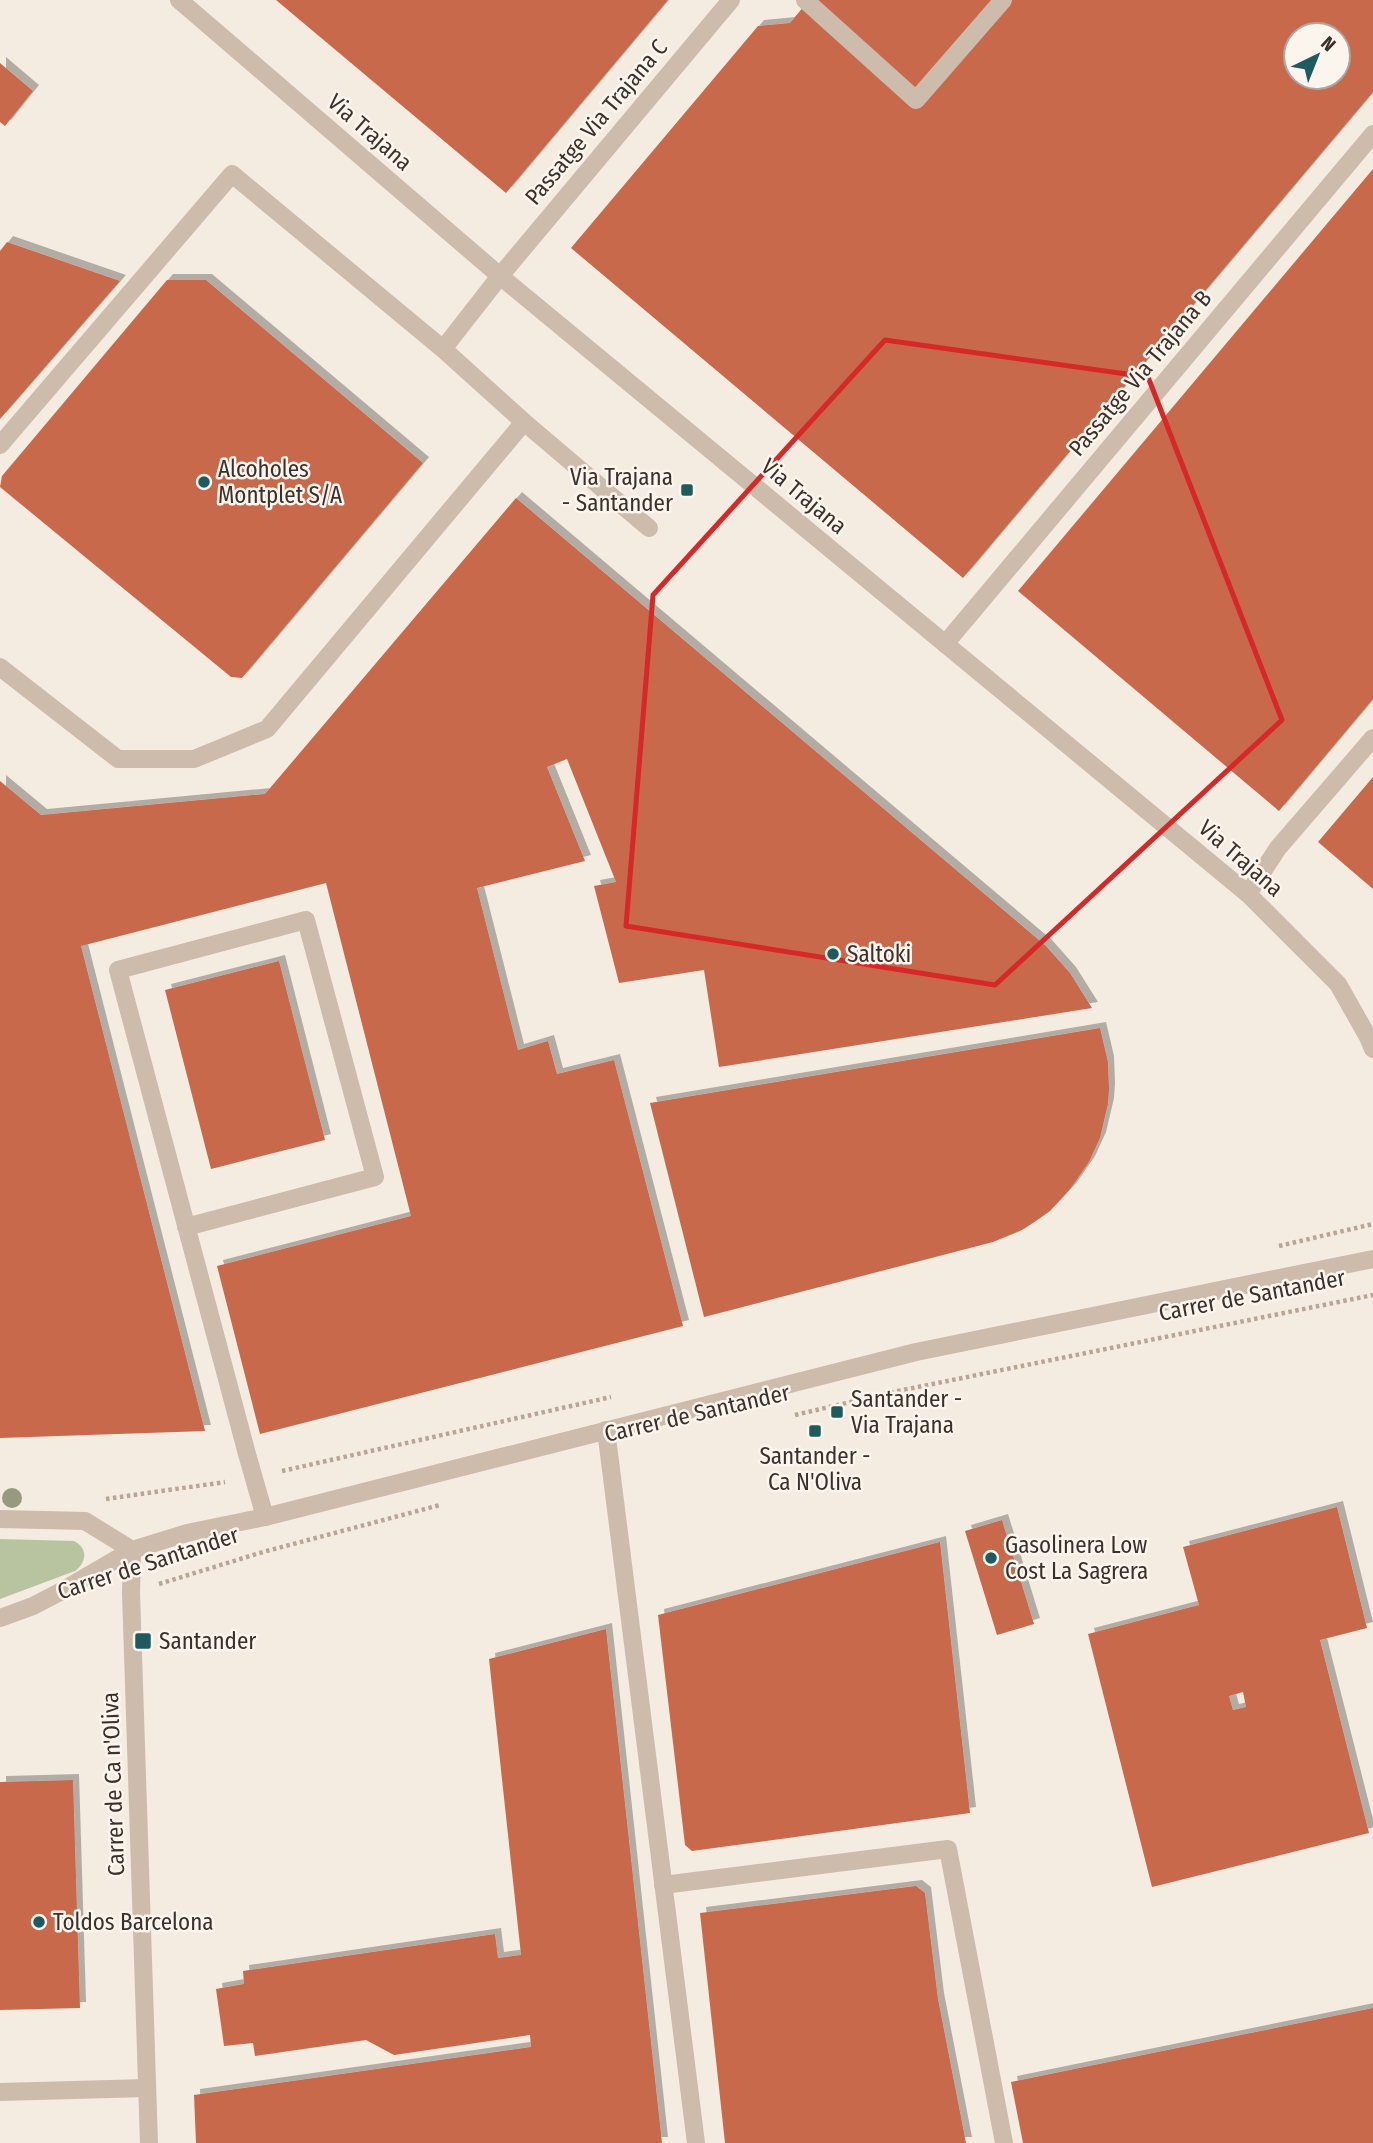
<svg xmlns="http://www.w3.org/2000/svg" width="1373" height="2143" font-family="'Fira Sans Condensed',sans-serif">
	<style>
		.green { fill: #b8c4a0 }
		.building { fill: #c8694b; fill-rule: evenodd; filter: url(#shadow) }
		.lines { fill: none; stroke-linecap: round; stroke-linejoin: round }
		.path { stroke: #b9a596; stroke-width: 4.5; stroke-dasharray: 3.5 3.5; stroke-linecap: butt }
		.minor { stroke: #cdbbac; stroke-width: 18 }
		.tree { fill: #969b7f }
		.marked { fill: none; stroke: #d62828; stroke-width: 5; stroke-linejoin: round }
		.poi-dot { fill: #1f5a5e; stroke: #fbf5ee; stroke-width: 2.5 }
		.labels { text-anchor: middle; stroke-width: 5; stroke-linejoin: round; paint-order: stroke }
		.street-label { font-size: 23px; fill: #3b302b; stroke: #fbf5ee }
		.poi-label { font-size: 23px; fill: #3b302b; stroke: #fbf5ee; text-anchor: start }
	</style>
	<defs>
		<filter id="shadow"><feDropShadow dx="6" dy="-6" stdDeviation="0" flood-color="#0004"/></filter>
	</defs>
	<rect width="100%" height="100%" fill="#f4ebe1"/>
	<path class="green" d="M0 1539 74 1541C88 1548 87 1562 75 1571L0 1599Z"/>
	<g class="building">
		<polygon points="276,0 668,0 506,193"/>
		<path d="M809 0H1373V92L963 578 571 248 758 26 790 23ZM1296 35H1338V77H1296Z"/>
		<polygon points="0,63 33,91 5,126 0,122"/>
		<polygon points="1373,169 1373,699 1279,811 1018,591"/>
		<polygon points="7,242 120,281 0,419 0,251"/>
		<polygon points="167,280 206,280 423,463 242,678 231,677 0,487 2,476"/>
		<polygon points="516,498 1046,946 1070,973 1092,1008 719,1067 704,970 619,983 594,886 616,882 567,759 547,767 585,861 477,888 518,1050 548,1041 557,1074 614,1060 683,1326 260,1434 217,1266 411,1216 326,883 81,946 205,1431 0,1438 0,781 41,815 265,794"/>
		<polygon points="1373,777 1373,889 1318,842"/>
		<polygon points="279,961 325,1140 211,1169 165,990"/>
		<polygon points="1100,1028 1108,1062 1109,1089 1108,1104 1100,1138 1089,1162 1071,1188 1050,1211 1036,1221 1022,1230 993,1242 704,1317 650,1103"/>
		<path d="M1337 1507 1367 1628 1320 1640 1369 1833 1152 1887 1088 1634 1199 1605 1183 1547ZM1243 1692 1246 1707 1233 1710 1229 1696Z"/>
		<polygon points="1002,1520 1034,1624 997,1635 965,1531"/>
		<polygon points="940,1542 970,1813 692,1851 685,1845 658,1615"/>
		<polygon points="606,1629 662,2143 196,2143 194,2095 531,2047 530,2035 394,2055 366,2040 255,2056 253,2043 224,2046 216,1989 244,1984 243,1971 495,1934 498,1958 521,1955 489,1659"/>
		<polygon points="73,1780 80,2008 0,2010 0,1782"/>
		<polygon points="916,1886 925,1893 938,1999 966,2143 725,2143 700,1913"/>
		<polygon points="1373,2008 1373,2143 1023,2143 1011,2082"/>
	</g>
	<g class="lines">
		<g class="path">
			<polyline points="1279,1246 1373,1224"/>
			<polyline points="795,1415 898,1391 1373,1295"/>
			<polyline points="282,1471 611,1397"/>
			<polyline points="106,1499 225,1482"/>
			<polyline points="159,1584 263,1552 440,1505"/>
		</g>
		<g class="minor">
			<polyline points="179,0 500,276 1248,894 1338,984 1368,1037 1373,1049"/>
			<polyline points="805,0 916,100 1003,0"/>
			<polyline points="443,349 500,276 731,0"/>
			<polyline points="0,445 232,174 443,349 524,422 649,528"/>
			<polyline points="945,644 1373,134"/>
			<polyline points="0,667 118,759 194,759 267,729 524,422"/>
			<polyline points="1248,894 1278,848 1373,738"/>
			<polyline points="186,1227 375,1177 306,920 118,970 247,1454 265,1517"/>
			<polyline points="606,1430 696,2143"/>
			<polyline points="0,1519 85,1521 132,1550"/>
			<polyline points="132,1550 131,1593 149,2143"/>
			<polyline points="0,1618 33,1606 60,1592 132,1550 187,1533 265,1517 916,1352 1373,1259"/>
			<polyline points="663,1885 948,1849 1004,2143"/>
			<polyline points="0,2092 147,2088"/>
		</g>
	</g>
	<circle class="tree" cx="12" cy="1498" r="10"/>
	<path class="marked" d="M885 340 1148 377 1282 720 995 985 626 926 653 595Z"/>
	<g class="poi-dot">
		<circle cx="204" cy="482" r="7"/>
		<rect x="680" y="483" width="14" height="14" rx="3.5"/>
		<circle cx="833" cy="954" r="7"/>
		<rect x="830" y="1405" width="14" height="14" rx="3.5"/>
		<rect x="808" y="1424" width="14" height="14" rx="3.5"/>
		<circle cx="991" cy="1558" r="7"/>
		<rect x="134" y="1632" width="18" height="18" rx="3.5"/>
		<circle cx="39" cy="1922" r="7"/>
	</g>
	<g class="labels">
		<g class="street-label">
			<text transform="translate(596 122) rotate(-50)" y="8">Passatge Via Trajana C</text>
			<text transform="translate(370 132) rotate(41)" y="8">Via Trajana</text>
			<text transform="translate(1140 373) rotate(-50)" y="8">Passatge Via Trajana B</text>
			<text transform="translate(804 496) rotate(40)" y="8">Via Trajana</text>
			<text transform="translate(1241 858) rotate(41)" y="8">Via Trajana</text>
			<text transform="translate(1252 1295) rotate(-11)" y="8">Carrer de Santander</text>
			<text transform="translate(697 1413) rotate(-13)" y="8">Carrer de Santander</text>
			<text transform="translate(148 1563) rotate(-18)" y="8">Carrer de Santander</text>
			<text transform="translate(113 1784) rotate(-92)" y="8">Carrer de Ca n'Oliva</text>
		</g>
		<g class="poi-label">
			<text x="218" y="477">Alcoholes<tspan x="218" dy="26">Montplet S/A</tspan></text>
			<text x="673" y="485" text-anchor="end">Via Trajana<tspan x="673" dy="26">- Santander</tspan></text>
			<text x="847" y="962">Saltoki</text>
			<text x="851" y="1407">Santander -<tspan x="851" dy="26">Via Trajana</tspan></text>
			<text x="815" y="1464" text-anchor="middle">Santander -<tspan x="815" dy="26">Ca N'Oliva</tspan></text>
			<text x="1005" y="1553">Gasolinera Low<tspan x="1005" dy="26">Cost La Sagrera</tspan></text>
			<text x="159" y="1649">Santander</text>
			<text x="53" y="1930">Toldos Barcelona</text>
		</g>
	</g>
	<g transform="translate(1317 56) rotate(43)"><circle r="33" fill="#fbf5ee" stroke="#aea6a0" stroke-width="2"/>
	<path d="M0-5L12 26L0 18L-12 26Z" fill="#1f5a5e"/>
	<text y="-10" font-size="19" font-weight="bold" text-anchor="middle" fill="#3b302b">N</text>
	</g>
</svg>
